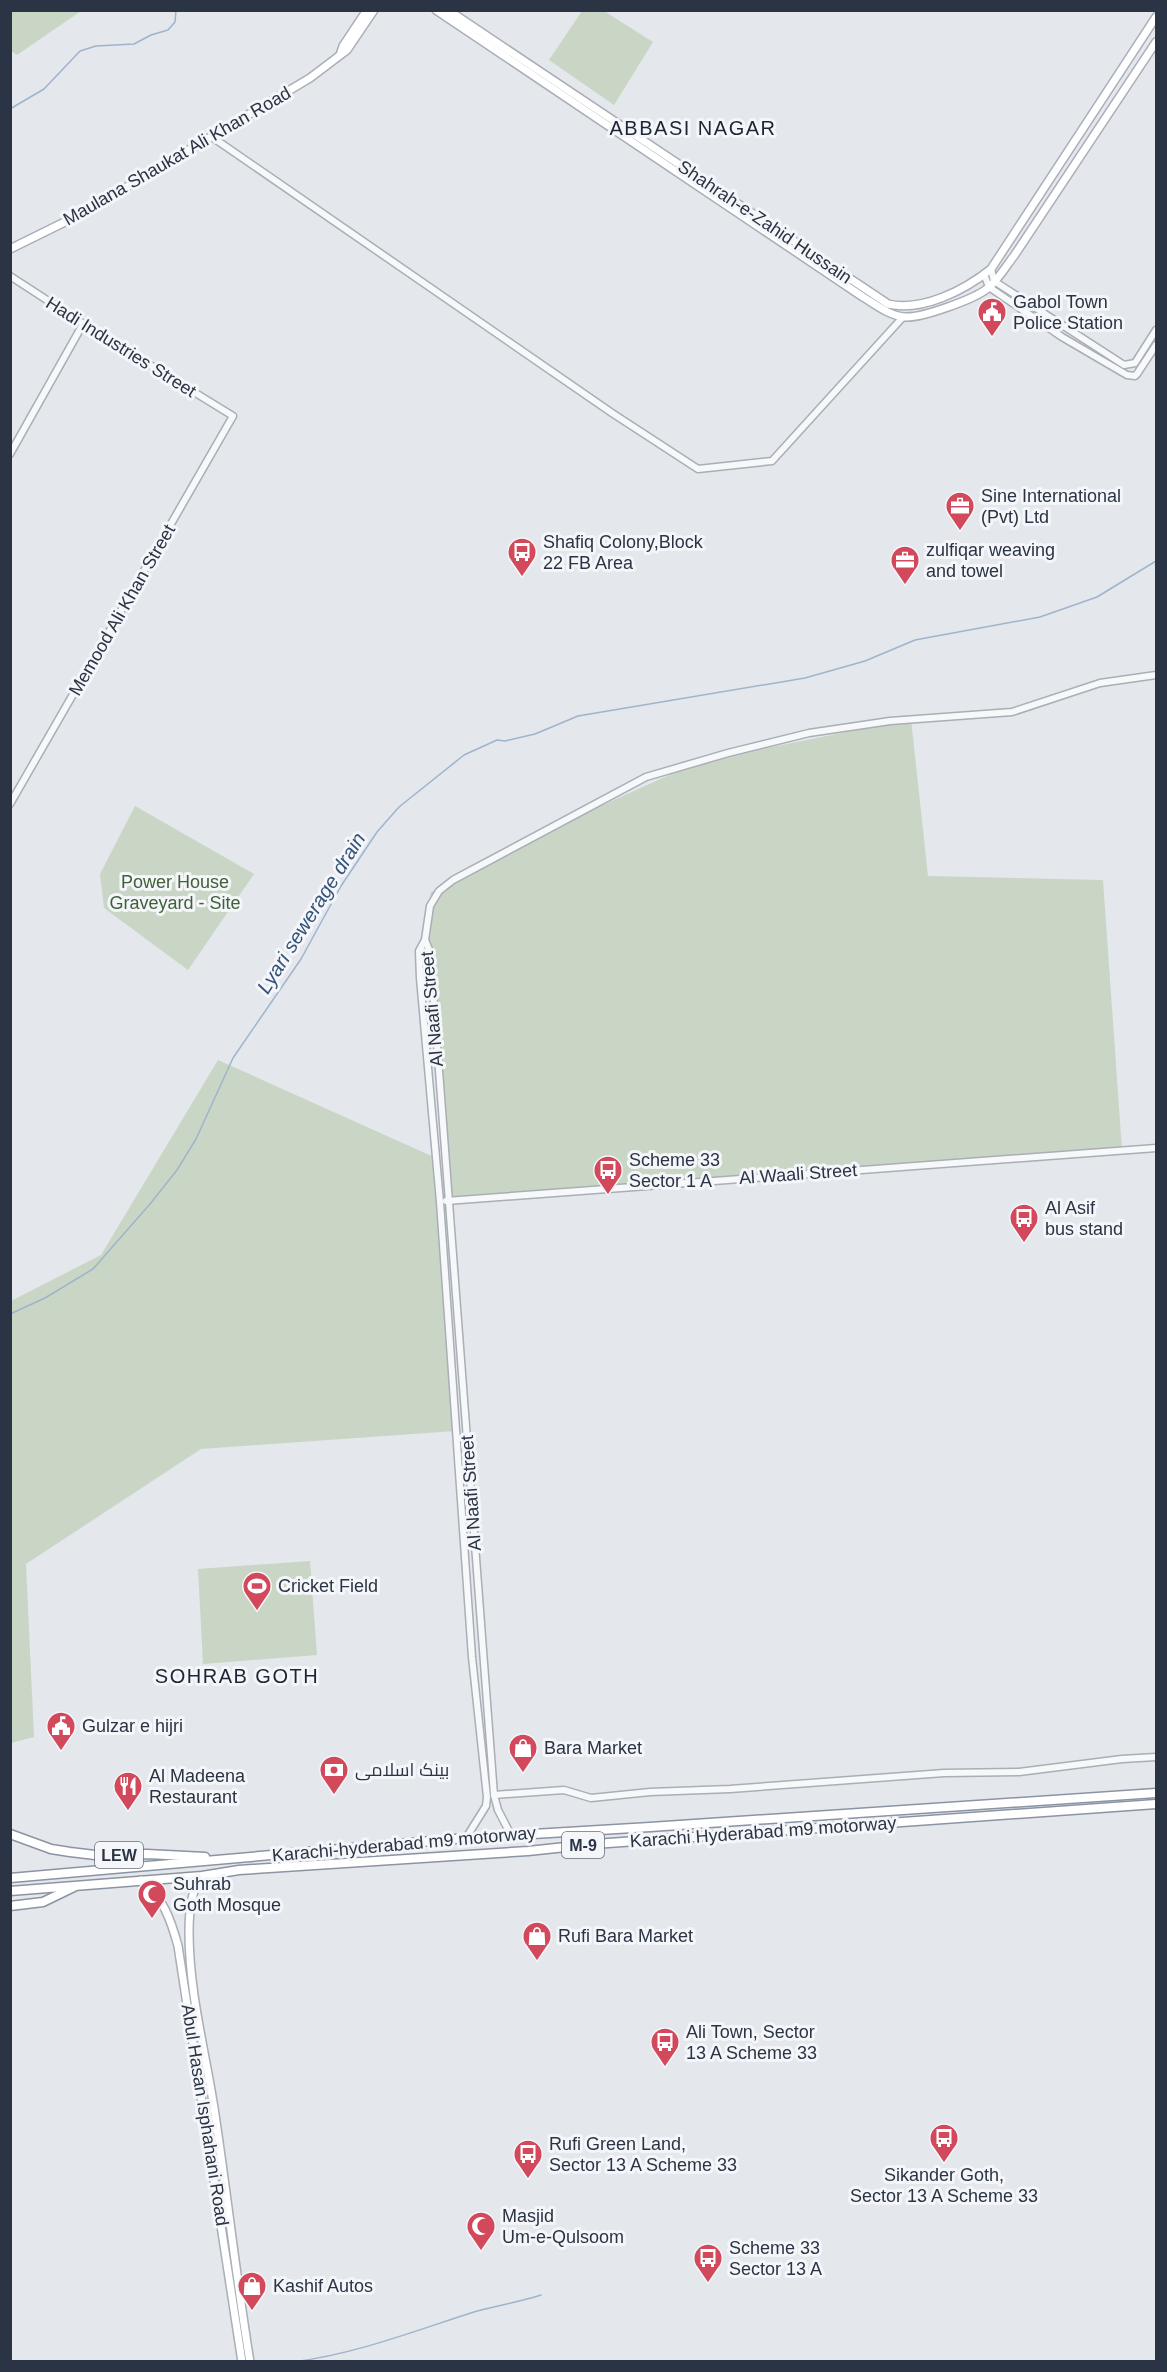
<svg xmlns="http://www.w3.org/2000/svg" width="1167" height="2372" font-family="Arial,Cairo,sans-serif">
	<style>
		.green { fill: #c9d6c5 }
		.lines { fill: none; stroke-linecap: round; stroke-linejoin: round }
		.stream { stroke: #9fb4cc; stroke-width: 1.5 }
		.tertiary-casing { stroke: #a9aeb7; stroke-width: 9 }
		.secondary-casing { stroke: #a9aeb7; stroke-width: 10 }
		.motorway-casing { stroke: #8b94a3; stroke-width: 11 }
		.tertiary { stroke: #f7f8fa; stroke-width: 6 }
		.secondary { stroke: #fff; stroke-width: 7 }
		.motorway { stroke: #fff; stroke-width: 8 }
		.labels { text-anchor: middle; stroke-width: 6; stroke-linejoin: round; paint-order: stroke }
		.shield { fill: #f4f6f9; stroke: #676e7b; stroke-width: 1.5 }
		.shield-label { font-size: 16px; font-weight: bold; fill: #2b3445 }
		.street-label { font-size: 18px; fill: #2b3445; stroke: #f4f6f9 }
		.poi-label { font-size: 18px; fill: #2b3445; stroke: #f4f6f9; text-anchor: start }
		.park-label { font-size: 18px; fill: #3f6138; stroke: #f4f6f9 }
		.neighbourhood-label { font-size: 20px; letter-spacing: 1.5px; fill: #1d2536; stroke: #f4f6f9 }
		.water-label { font-size: 20px; font-style: italic; fill: #34527a; stroke: #f4f6f9 }
	</style>
	<rect width="100%" height="100%" fill="#e4e7ec"/>
	<g class="green">
		<polygon points="11,10 81,10 81,11 17,55 13,52 11,53"/>
		<polygon points="582,11 604,11 653,42 614,105 549,60"/>
		<polygon points="911,719 928,876 1103,880 1122,1150 449,1201 426,924 431,892 561,824 698,762"/>
		<polygon points="135,806 254,874 188,970 104,908 100,874"/>
		<polygon points="218,1060 436,1158 455,1431 201,1449 26,1564 34,1737 11,1743 11,1301 101,1255"/>
		<polygon points="310,1561 317,1655 203,1664 198,1569"/>
	</g>
	<g class="lines">
		<g class="stream">
			<polyline points="10,109 44,89 80,51 96,46 134,44 151,35 168,30 175,22 176,10"/>
			<polyline points="10,1314 45,1298 93,1269 150,1204 177,1170 196,1139 233,1058 301,959 341,886 377,832 399,807 464,755 497,740 505,741 535,734 578,716 805,678 865,661 915,640 1040,617 1097,597 1156,561"/>
			<path d="M293 2362C356 2354 414 2331 474 2312 496 2306 519 2302 541 2295"/>
		</g>
		<g class="tertiary-casing">
			<g id="tertiary">
				<polyline points="212,137 612,413 698,469 772,461 903,317"/>
				<polyline points="991,269 994,281 1124,365 1135,363 1156,330"/>
				<polyline points="984,274 989,287 1062,337 1127,375 1135,376 1137,374 1156,345"/>
				<polyline points="10,276 93,330 233,416 10,804"/>
				<polyline points="10,454 83,324"/>
				<polyline points="425,940 430,952 494,1795 498,1810 511,1835"/>
				<polyline points="446,1201 1156,1148"/>
				<polyline points="494,1795 564,1790 591,1798 650,1792 730,1789 944,1773 1019,1772 1122,1759 1156,1757"/>
				<polyline points="466,1838 486,1806 487,1797 472,1657 440,1202 420,978 419,951 425,940 430,906 439,891 453,880 646,777 728,753 809,733 890,721 1012,712 1100,683 1156,675"/>
			</g>
		</g>
		<g class="secondary-casing">
			<g id="secondary">
				<path d="M436 10 863 297C876 305 890 316 905 317 922 318 975 299 988 288 998 280 1006 266 1014 256L1156 42"/>
				<path d="M448 10 888 304C922 312 965 290 991 269L1156 17"/>
				<polyline points="340,55 343,46 367,10"/>
				<polyline points="10,249 83,213 310,78 347,50 374,10"/>
				<path d="M202 1876C190 1890 189 1915 189 1932 189 1992 205 2050 214 2108 227 2193 236 2277 250 2362"/>
				<path d="M141 1880C163 1897 171 1920 178 1946L242 2362"/>
			</g>
		</g>
		<g class="motorway-casing">
			<g id="motorway">
				<polyline points="10,1834 51,1849 70,1852 95,1855 147,1854 205,1857"/>
				<polyline points="10,1878 466,1838 650,1827 1156,1793"/>
				<polyline points="10,1891 202,1876 239,1870 528,1851 594,1844 1156,1804"/>
				<polyline points="10,1906 43,1902 74,1887"/>
			</g>
		</g>
		<use href="#tertiary" class="tertiary"/>
		<use href="#secondary" class="secondary"/>
		<use href="#motorway" class="motorway"/>
	</g>
	<defs>
		<g id="civic-pin" transform="scale(1.5)"><path d="M0 17L-7.5 6A9.5 9.5 0 1 1 7.5 6Z" fill="#d1495b" stroke="#f4f6f9"/><path d="M-.6-6.5H3V-4.5H.6V-3L4-1V1h2V6H-6V1h2V-1L-.6-3ZM-1.2 2.5V6h2.4V2.5Z" fill="#fff"/></g>
		<g id="office-pin" transform="scale(1.5)"><path d="M0 17L-7.5 6A9.5 9.5 0 1 1 7.5 6Z" fill="#d1495b" stroke="#f4f6f9"/><path d="M-6-3h4V-5.5h4V-3h4V5H-6ZM-1-4.5V-3h2v-1.5ZM-6 0V1H6V0Z" fill="#fff"/></g>
		<g id="bus-pin" transform="scale(1.5)"><path d="M0 17L-7.5 6A9.5 9.5 0 1 1 7.5 6Z" fill="#d1495b" stroke="#f4f6f9"/><path d="M-5-6H5V4H4V6H2V4H-2V6H-4V4H-5ZM-3.5-4V0h7V-4ZM-3.5 1.2v1.5H-2V1.2ZM2 1.2v1.5H3.5V1.2Z" fill="#fff"/></g>
		<g id="stadium-pin" transform="scale(1.5)"><path d="M0 17L-7.5 6A9.5 9.5 0 1 1 7.5 6Z" fill="#d1495b" stroke="#f4f6f9"/><path d="M0-5a6.5 5 0 1 0 0 10a6.5 5 0 1 0 0-10ZM-3.5-1.8h7v3.6h-7Z" fill="#fff"/></g>
		<g id="shop-pin" transform="scale(1.5)"><path d="M0 17L-7.5 6A9.5 9.5 0 1 1 7.5 6Z" fill="#d1495b" stroke="#f4f6f9"/><path d="M-5-2.5h2.3a2.7 3.5 0 0 1 5.4 0H5L5.5 6h-11ZM-1.5-2.5h3a1.5 2.3 0 0 0-3 0Z" fill="#fff"/></g>
		<g id="bank-pin" transform="scale(1.5)"><path d="M0 17L-7.5 6A9.5 9.5 0 1 1 7.5 6Z" fill="#d1495b" stroke="#f4f6f9"/><path d="M-6-4H6V4H-6ZM0-2.3a2.3 2.3 0 1 0 0 4.6a2.3 2.3 0 1 0 0-4.6Z" fill="#fff"/></g>
		<g id="restaurant-pin" transform="scale(1.5)"><path d="M0 17L-7.5 6A9.5 9.5 0 1 1 7.5 6Z" fill="#d1495b" stroke="#f4f6f9"/><path d="M-5-6h1v4h1v-4h1v4h1v-4h1v5L-1.5 .5V6h-2V.5L-5-1ZM5-6V6H3V1.5H1.5Q1.5-4 5-6Z" fill="#fff"/></g>
		<g id="mosque-pin" transform="scale(1.5)"><path d="M0 17L-7.5 6A9.5 9.5 0 1 1 7.5 6Z" fill="#d1495b" stroke="#f4f6f9"/><path d="M3.5-4.9A6 6 0 1 0 3.5 4.9A5 5 0 1 1 3.5-4.9Z" fill="#fff"/></g>
	</defs>
	<g fill-rule="evenodd">
		<use href="#civic-pin" x="992" y="312"/>
		<use href="#office-pin" x="960" y="506"/>
		<use href="#bus-pin" x="522" y="552"/>
		<use href="#office-pin" x="905" y="560"/>
		<use href="#bus-pin" x="608" y="1170"/>
		<use href="#bus-pin" x="1024" y="1218"/>
		<use href="#stadium-pin" x="257" y="1586"/>
		<use href="#civic-pin" x="61" y="1726"/>
		<use href="#shop-pin" x="523" y="1748"/>
		<use href="#bank-pin" x="334" y="1770"/>
		<use href="#restaurant-pin" x="128" y="1786"/>
		<use href="#mosque-pin" x="152" y="1894"/>
		<use href="#shop-pin" x="537" y="1936"/>
		<use href="#bus-pin" x="665" y="2042"/>
		<use href="#bus-pin" x="944" y="2138"/>
		<use href="#bus-pin" x="528" y="2154"/>
		<use href="#mosque-pin" x="481" y="2226"/>
		<use href="#bus-pin" x="708" y="2258"/>
		<use href="#shop-pin" x="252" y="2286"/>
	</g>
	<g class="labels">
		<g class="shield">
			<rect x="562" y="1832" width="42" height="26" rx="4.5"/>
			<rect x="95" y="1842" width="48" height="26" rx="4.5"/>
		</g>
		<g class="shield-label">
			<text x="583" y="1851">M-9</text>
			<text x="119" y="1861">LEW</text>
		</g>
		<g class="street-label">
			<text transform="translate(177 156) rotate(-30)" y="6">Maulana Shaukat Ali Khan Road</text>
			<text transform="translate(765 222) rotate(34)" y="6">Shahrah-e-Zahid Hussain</text>
			<text transform="translate(121 347) rotate(32)" y="6">Hadi Industries Street</text>
			<text transform="translate(122 610) rotate(-60)" y="6">Memood Ali Khan Street</text>
			<text transform="translate(432 1009) rotate(-95)" y="6">Al Naafi Street</text>
			<text transform="translate(798 1174) rotate(-4)" y="6">Al Waali Street</text>
			<text transform="translate(471 1493) rotate(-94)" y="6">Al Naafi Street</text>
			<text transform="translate(763 1832) rotate(-4)" y="6">Karachi Hyderabad m9 motorway</text>
			<text transform="translate(404 1844) rotate(-5)" y="6">Karachi-hyderabad m9 motorway</text>
			<text transform="translate(205 2115) rotate(81)" y="6">Abul Hasan Isphahani Road</text>
		</g>
		<g class="poi-label">
			<text x="1013" y="308">Gabol Town<tspan x="1013" dy="21">Police Station</tspan></text>
			<text x="981" y="502">Sine International<tspan x="981" dy="21">(Pvt) Ltd</tspan></text>
			<text x="543" y="548">Shafiq Colony,Block<tspan x="543" dy="21">22 FB Area</tspan></text>
			<text x="926" y="556">zulfiqar weaving<tspan x="926" dy="21">and towel</tspan></text>
			<text x="629" y="1166">Scheme 33<tspan x="629" dy="21">Sector 1 A</tspan></text>
			<text x="1045" y="1214">Al Asif<tspan x="1045" dy="21">bus stand</tspan></text>
			<text x="278" y="1592">Cricket Field</text>
			<text x="82" y="1732">Gulzar e hijri</text>
			<text x="544" y="1754">Bara Market</text>
			<text x="355" y="1776">بینک اسلامی</text>
			<text x="149" y="1782">Al Madeena<tspan x="149" dy="21">Restaurant</tspan></text>
			<text x="173" y="1890">Suhrab<tspan x="173" dy="21">Goth Mosque</tspan></text>
			<text x="558" y="1942">Rufi Bara Market</text>
			<text x="686" y="2038">Ali Town, Sector<tspan x="686" dy="21">13 A Scheme 33</tspan></text>
			<text x="549" y="2150">Rufi Green Land,<tspan x="549" dy="21">Sector 13 A Scheme 33</tspan></text>
			<text x="944" y="2181" text-anchor="middle">Sikander Goth,<tspan x="944" dy="21">Sector 13 A Scheme 33</tspan></text>
			<text x="502" y="2222">Masjid<tspan x="502" dy="21">Um-e-Qulsoom</tspan></text>
			<text x="729" y="2254">Scheme 33<tspan x="729" dy="21">Sector 13 A</tspan></text>
			<text x="273" y="2292">Kashif Autos</text>
		</g>
		<g class="park-label">
			<text x="175" y="888">Power House<tspan x="175" dy="21">Graveyard - Site</tspan></text>
		</g>
		<g class="neighbourhood-label">
			<text x="693" y="135">ABBASI NAGAR</text>
			<text x="237" y="1683">SOHRAB GOTH</text>
		</g>
		<g class="water-label">
			<text transform="translate(311 913) rotate(-58)" y="7">Lyari sewerage drain</text>
		</g>
	</g>
	<rect width="1167" height="2372" fill="none" stroke="#2b3445" stroke-width="24"/>
</svg>
